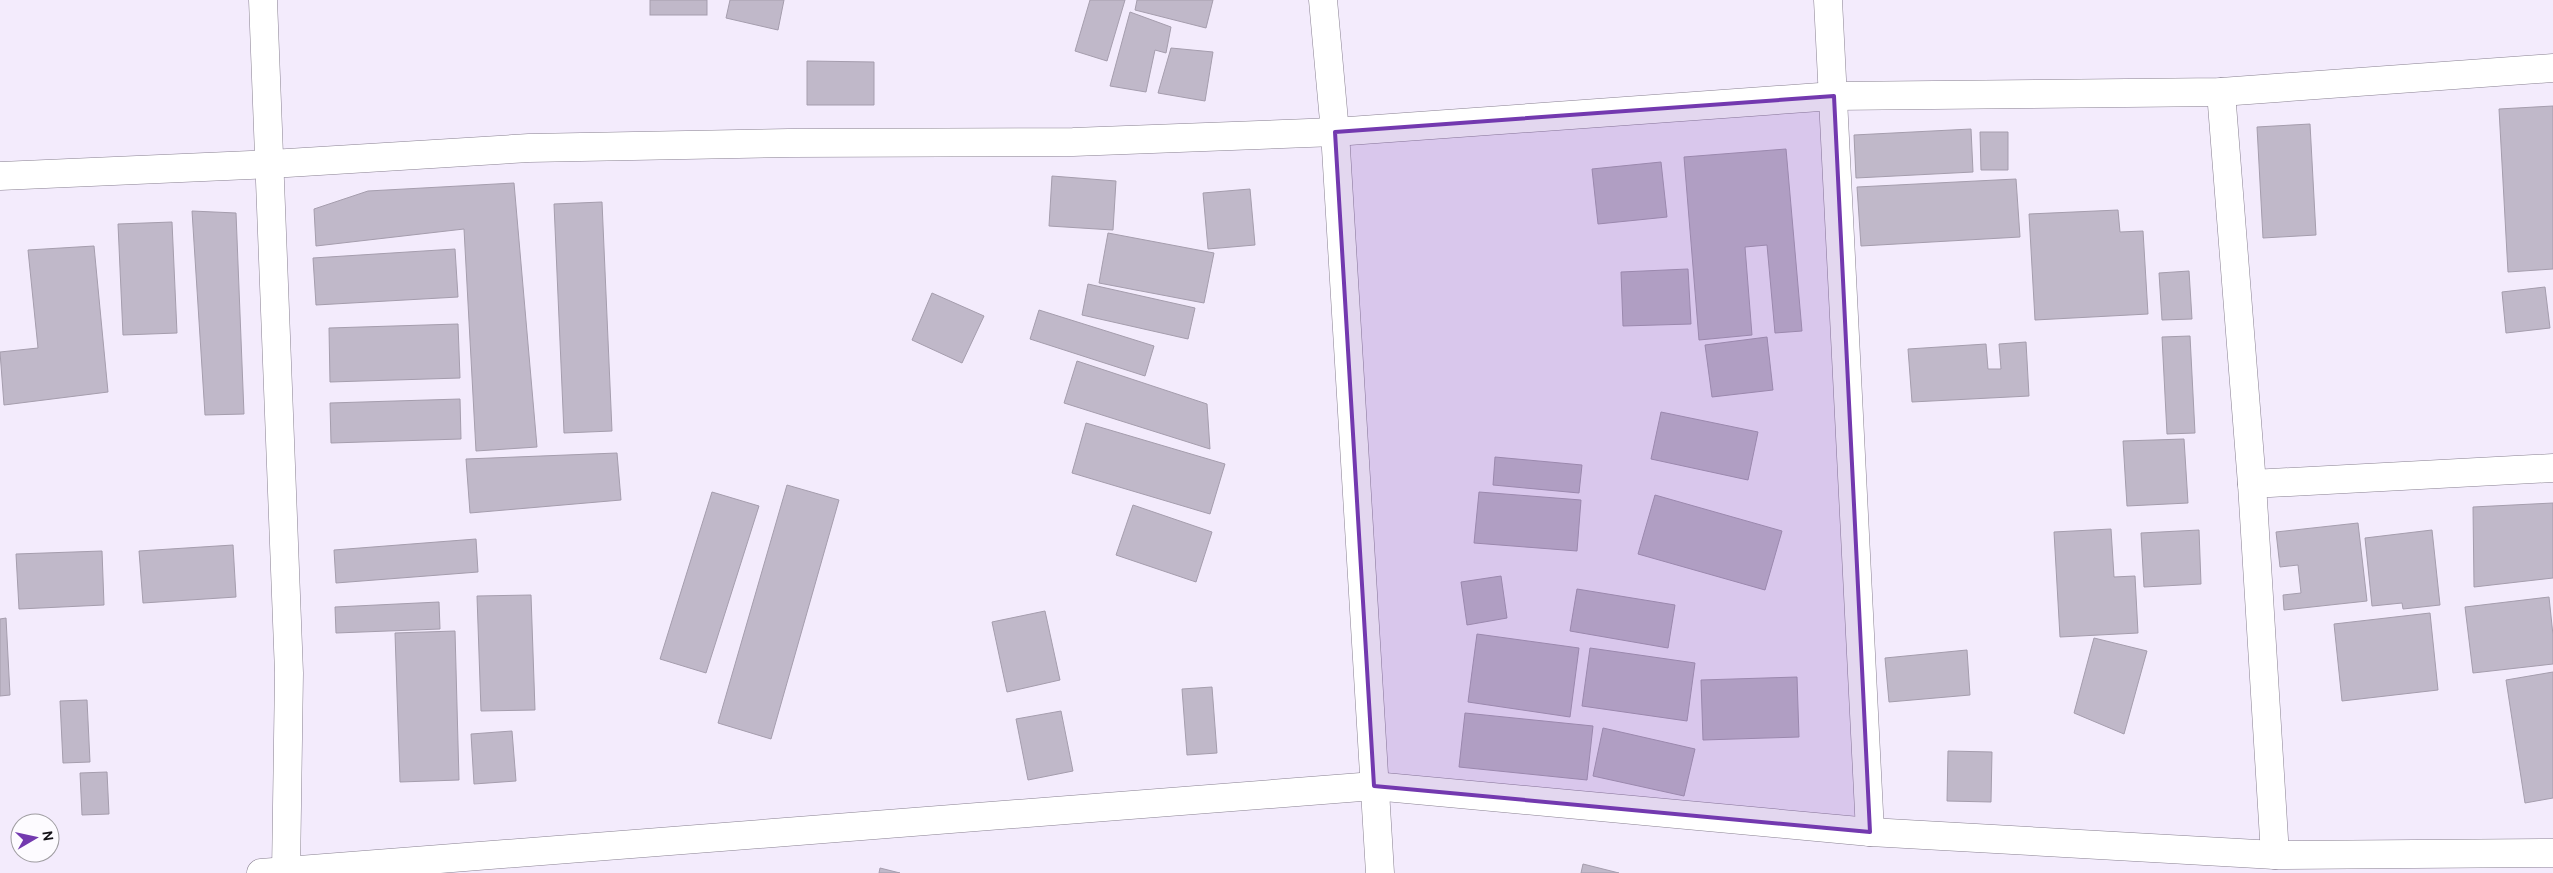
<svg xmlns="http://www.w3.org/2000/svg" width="2553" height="873" font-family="Cabin,sans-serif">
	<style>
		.building { fill: #c0b8c9; stroke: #a59dad }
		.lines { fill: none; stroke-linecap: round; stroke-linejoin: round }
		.street-casing { stroke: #898191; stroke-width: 29 }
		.street { stroke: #fff; stroke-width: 28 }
		.marked { fill: #7339af; fill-opacity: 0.2; stroke: #7339af; stroke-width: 4; stroke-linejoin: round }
	</style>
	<rect width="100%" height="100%" fill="#f3ebfc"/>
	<g class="building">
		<rect x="650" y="0" width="57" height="15"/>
		<polygon points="730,0 784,0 778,30 726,18"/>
		<polygon points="1090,0 1125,0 1107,61 1075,51"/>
		<polygon points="1137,0 1213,0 1206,28 1135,10"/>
		<polygon points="1130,12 1171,27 1166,53 1155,50 1146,92 1110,86"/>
		<polygon points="1171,48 1213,52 1205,101 1158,93"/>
		<polygon points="807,61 874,62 874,105 807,105"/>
		<polygon points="2553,106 2553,269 2508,272 2499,109"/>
		<polygon points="2310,124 2316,235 2263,238 2257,127"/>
		<polygon points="1971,129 1973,172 1856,178 1854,135"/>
		<polygon points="1980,132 2008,132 2008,170 1981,170"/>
		<polygon points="1786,149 1802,331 1775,333 1767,245 1745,247 1752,335 1699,340 1684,157"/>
		<polygon points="1661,162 1667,217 1598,224 1592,169"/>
		<polygon points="1052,176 1116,181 1113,230 1049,226"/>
		<polygon points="2016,179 2020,237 1861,246 1857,187"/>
		<polygon points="514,183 537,447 476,451 464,229 316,246 314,209 368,191"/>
		<polygon points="1250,189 1255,245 1208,249 1203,193"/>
		<polygon points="602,202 612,431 564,433 554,204"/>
		<polygon points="2118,210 2120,232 2143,231 2148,314 2035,320 2029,214"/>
		<polygon points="192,211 236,213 244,414 205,415"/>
		<polygon points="172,222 177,333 123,335 118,224"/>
		<polygon points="1108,233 1214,253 1204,303 1099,283"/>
		<polygon points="94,246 108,392 4,405 0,352 38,348 28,250"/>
		<polygon points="455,249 458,297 316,305 313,258"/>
		<polygon points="1688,269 1691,324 1623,326 1621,272"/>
		<polygon points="2189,271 2192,319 2162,320 2159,273"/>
		<polygon points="1088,284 1195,308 1188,339 1082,315"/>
		<polygon points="2545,287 2550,328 2506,333 2502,292"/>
		<polygon points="932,293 984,316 962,363 912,340"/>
		<polygon points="1039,310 1154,346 1145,376 1030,339"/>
		<polygon points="458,324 460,378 330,382 329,328"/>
		<polygon points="2190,336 2195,433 2167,434 2162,337"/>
		<polygon points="1767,337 1773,390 1712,397 1705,345"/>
		<polygon points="2026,342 2029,396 1912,402 1908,349 1986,344 1988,369 2001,369 1999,344"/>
		<polygon points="1077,361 1207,404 1210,449 1064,403"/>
		<polygon points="460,399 461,439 331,443 330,403"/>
		<polygon points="1661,412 1758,432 1748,480 1651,459"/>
		<polygon points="1086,423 1225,464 1210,514 1072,473"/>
		<polygon points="2184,439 2188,503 2127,506 2123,441"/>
		<polygon points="617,453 621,500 470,513 466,459"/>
		<polygon points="1495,457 1582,465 1579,493 1493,485"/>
		<polygon points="787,485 839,500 771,739 718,723"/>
		<polygon points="712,492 759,506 706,673 660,659"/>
		<polygon points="1479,492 1581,500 1577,551 1474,543"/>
		<polygon points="1655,495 1782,531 1765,590 1638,554"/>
		<polygon points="2553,503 2553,578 2474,587 2473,507"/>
		<polygon points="1133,505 1212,532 1196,582 1116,555"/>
		<polygon points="2358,523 2367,601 2284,610 2283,595 2301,593 2298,565 2280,567 2276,532"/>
		<polygon points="2111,529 2114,577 2135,576 2138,633 2060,637 2054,532"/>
		<polygon points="2199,530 2201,584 2144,587 2141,533"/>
		<polygon points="2432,530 2440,605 2403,609 2402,603 2372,606 2365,538"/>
		<polygon points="476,539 478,572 336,583 334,550"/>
		<polygon points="233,545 236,597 143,603 139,551"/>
		<polygon points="102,551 104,605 19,609 16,554"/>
		<polygon points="1501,576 1507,618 1467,625 1461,582"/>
		<polygon points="1577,589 1675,605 1668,648 1570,631"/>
		<polygon points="531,595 535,710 481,711 477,596"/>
		<polygon points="2549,597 2553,635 2553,664 2473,673 2465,607"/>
		<polygon points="439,602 440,629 336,633 335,607"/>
		<polygon points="1045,611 1060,680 1007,692 992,622"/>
		<polygon points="2430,613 2438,690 2342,701 2334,624"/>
		<polygon points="6,618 10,695 0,696 0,619"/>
		<polygon points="455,631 459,780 400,782 395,633"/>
		<polygon points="1477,634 1579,648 1570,717 1468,702"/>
		<polygon points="2094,638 2147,651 2124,734 2074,713"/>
		<polygon points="1590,648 1695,663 1687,721 1582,706"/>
		<polygon points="1967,650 1970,695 1889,702 1885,658"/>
		<polygon points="2553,672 2553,798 2525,803 2506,680"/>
		<polygon points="1797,677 1799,737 1703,740 1701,680"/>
		<polygon points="1212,687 1217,753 1187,755 1182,689"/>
		<polygon points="87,700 90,762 63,763 60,701"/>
		<polygon points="1061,711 1073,771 1028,780 1016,719"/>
		<polygon points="1465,713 1593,726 1587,780 1459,767"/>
		<polygon points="1603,728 1695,749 1684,796 1593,776"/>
		<polygon points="512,731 516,781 474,784 471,734"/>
		<polygon points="1948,751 1992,752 1991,802 1947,801"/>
		<polygon points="107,772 109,814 82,815 80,773"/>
		<polygon points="1583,864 1619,873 1581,873"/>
		<polygon points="880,868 900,873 879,873"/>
	</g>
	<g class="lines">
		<g class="street-casing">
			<g id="street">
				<polyline points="263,0 289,673 286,873"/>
				<polyline points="1323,0 1335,132 1380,873"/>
				<polyline points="1828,0 1870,832"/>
				<polyline points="2221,92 2252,484 2275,855"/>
				<polyline points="0,176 271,164 529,148 789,143 1073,142 1335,132 1834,96 2221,92 2553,68"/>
				<polyline points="2252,484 2553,468"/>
				<polyline points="261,873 1374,786 1870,832 2275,855 2553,853"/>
			</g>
		</g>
		<use href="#street" class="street"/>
	</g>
	<path class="marked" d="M1834 96 1870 832 1374 786 1335 132Z"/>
	<g transform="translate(35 838) rotate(81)"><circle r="24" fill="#fdfbff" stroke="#9f9da1"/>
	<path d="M0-4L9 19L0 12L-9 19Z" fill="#7339af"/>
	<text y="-8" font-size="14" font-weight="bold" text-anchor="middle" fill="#120f15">N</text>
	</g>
</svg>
